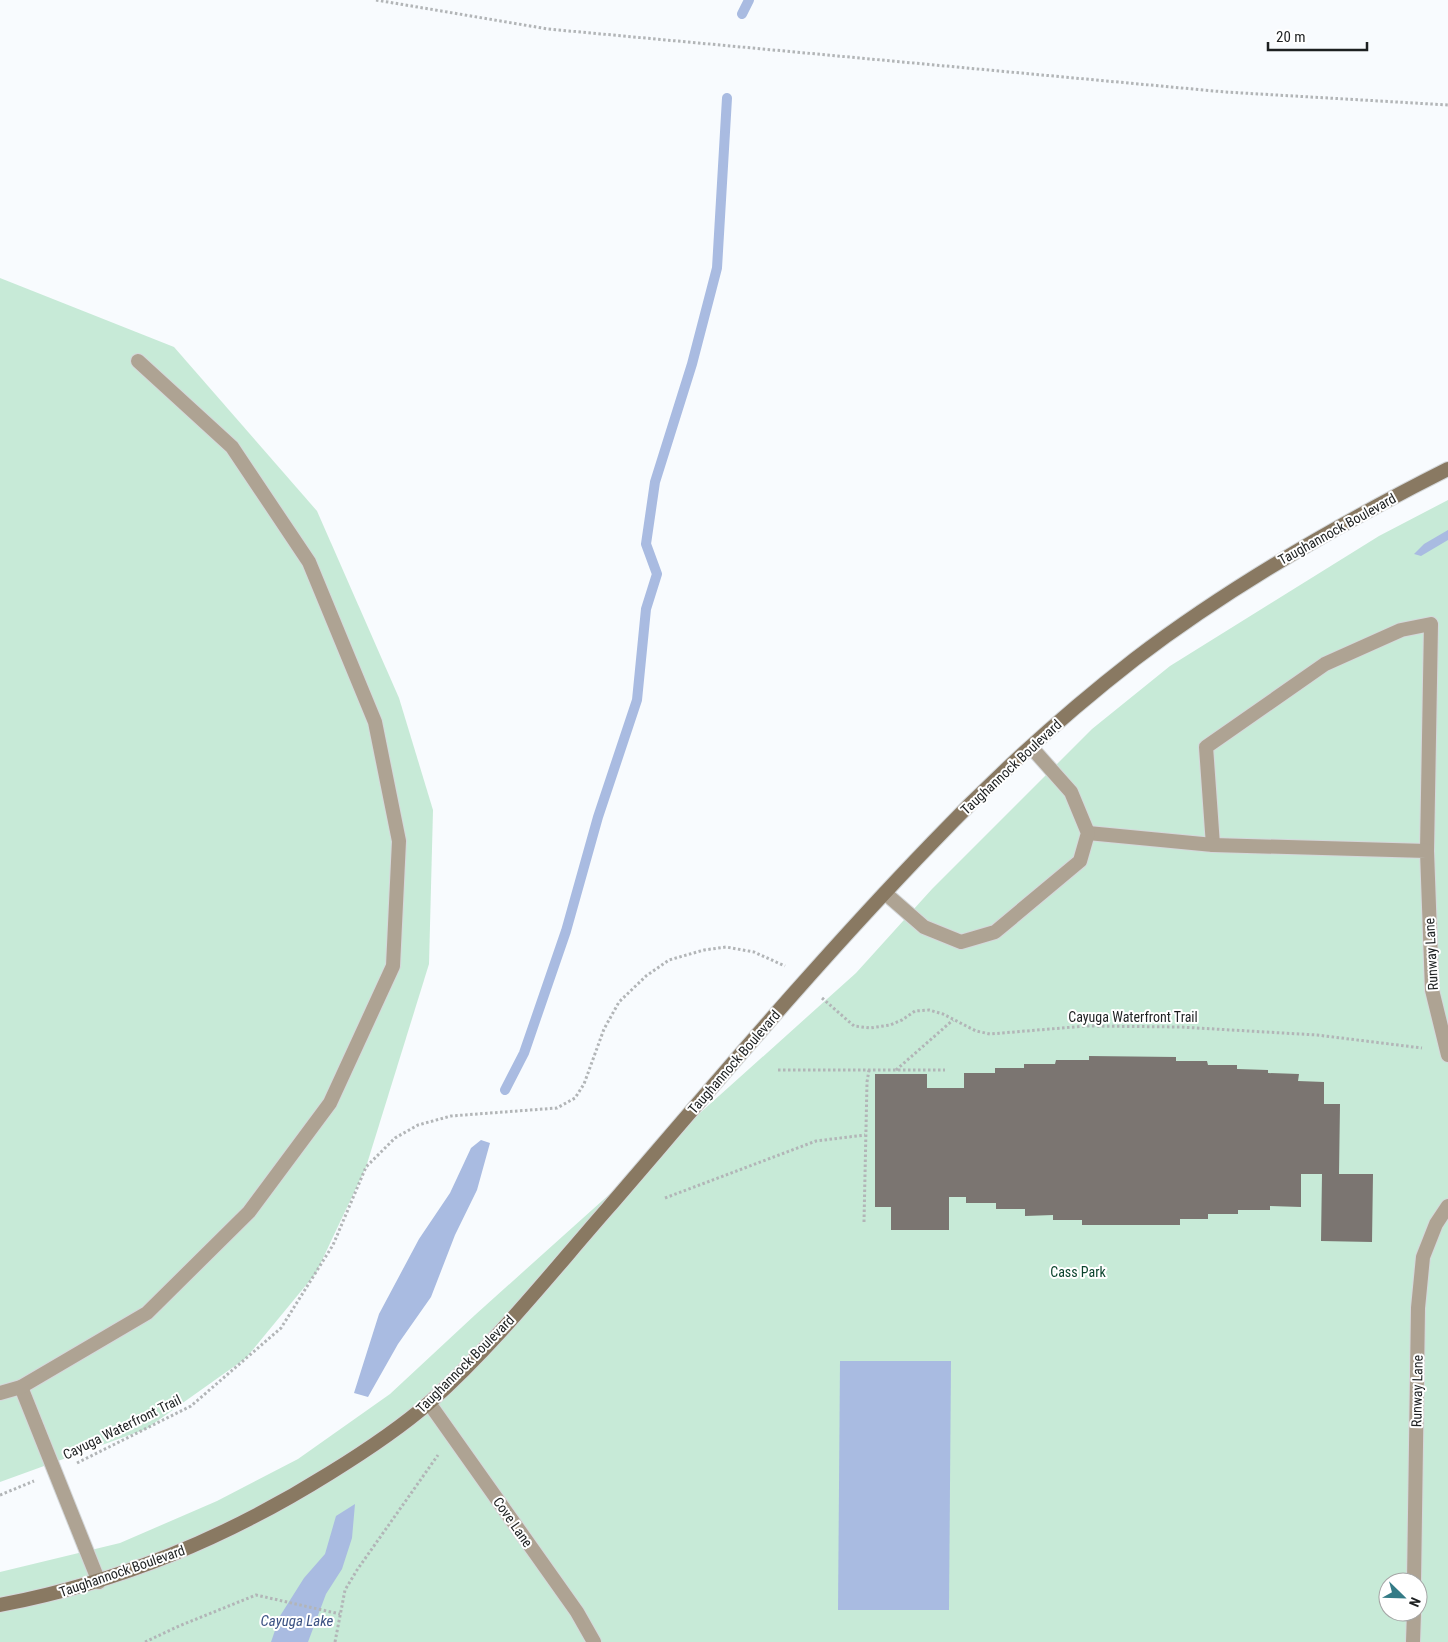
<svg xmlns="http://www.w3.org/2000/svg" width="1448" height="1642" font-family="'Roboto Condensed',sans-serif">
	<style>
		.green { fill: #c7ead7; fill-rule: evenodd }
		.water { fill: #a9bbe1 }
		.lines { fill: none; stroke-linecap: round; stroke-linejoin: round }
		.stream { stroke: #a9bbe1; stroke-width: 10 }
		.building { fill: #7b7571 }
		.service-casing { stroke: #d5d8db; stroke-width: 16 }
		.minor-casing { stroke: #d5d8db; stroke-width: 16 }
		.secondary-casing { stroke: #d5d8db; stroke-width: 16 }
		.path { stroke: #b2b5b7; stroke-width: 3; stroke-dasharray: 2.5 2.5; stroke-linecap: butt }
		.service { stroke: #aea393; stroke-width: 14 }
		.minor { stroke: #aea393; stroke-width: 14 }
		.secondary { stroke: #897962; stroke-width: 14 }
		.labels { text-anchor: middle; stroke-width: 4; stroke-linejoin: round; paint-order: stroke }
		.street-label { font-size: 14px; fill: #1d2021; stroke: #fff }
		.park-label { font-size: 14px; fill: #0b442d; stroke: #fff }
		.water-label { font-size: 15px; font-style: italic; fill: #3a5182; stroke: #fff }
	</style>
	<rect width="100%" height="100%" fill="#f8fbfe"/>
	<g class="green">
		<polygon points="0,278 174,347 317,511 399,698 433,810 429,964 366,1167 316,1273 246,1358 146,1429 0,1482"/>
		<path d="M1448 500V1642H0V1572L120 1543 217 1501 298 1459 390 1394 475 1315 856 973 932 889 1092 729 1170 666 1379 536ZM1388 1582H1418V1612H1388Z"/>
	</g>
	<g class="water">
		<polygon points="1448,530 1448,540 1421,556 1414,554 1424,544"/>
		<polygon points="481,1140 490,1143 477,1190 455,1235 431,1297 398,1344 368,1397 354,1393 379,1314 419,1239 450,1193 471,1148"/>
		<polygon points="840,1361 951,1361 949,1610 838,1610"/>
		<polygon points="355,1504 352,1538 342,1569 326,1594 308,1642 271,1642 280,1616 304,1578 325,1554 336,1516"/>
	</g>
	<g class="lines">
		<g class="stream">
			<polyline points="742,14 749,0"/>
			<polyline points="505,1090 524,1053 566,931 598,817 637,700 646,609 657,574 646,544 655,482 692,364 717,268 727,98"/>
		</g>
	</g>
	<polygon class="building" points="1089,1056 1176,1057 1176,1061 1207,1061 1208,1065 1237,1065 1237,1069 1268,1070 1268,1073 1299,1074 1298,1081 1324,1082 1324,1104 1340,1104 1339,1174 1373,1174 1372,1242 1321,1241 1322,1174 1301,1174 1301,1207 1270,1206 1270,1210 1238,1210 1238,1214 1208,1214 1208,1219 1180,1219 1180,1225 1082,1225 1082,1220 1053,1220 1053,1215 1025,1216 1025,1209 996,1209 996,1203 966,1203 966,1197 949,1197 949,1230 891,1230 891,1207 875,1207 875,1074 927,1074 927,1088 964,1088 964,1073 995,1073 995,1068 1024,1068 1024,1064 1055,1064 1056,1060 1089,1060"/>
	<g class="lines">
		<g class="service-casing">
			<g id="service">
				<polyline points="1213,845 1206,747 1325,664 1401,630 1431,624 1427,851"/>
				<polyline points="21,1387 99,1582"/>
				<polyline points="0,1393 21,1387 147,1313 249,1212 330,1103 393,966 399,841 375,722 309,562 232,447 138,361"/>
			</g>
		</g>
		<g class="minor-casing">
			<g id="minor">
				<polyline points="1088,833 1213,845 1427,851 1432,990 1448,1055"/>
				<polyline points="885,893 924,927 961,942 995,932 1080,861 1088,833 1071,792 1031,747"/>
				<polyline points="429,1403 577,1612 594,1642"/>
				<polyline points="1414,1582 1418,1308 1423,1257 1436,1224 1448,1206"/>
				<polyline points="1413,1642 1414,1612"/>
			</g>
		</g>
		<g class="secondary-casing">
			<path id="secondary" d="M0 1605C120 1582 226 1538 330 1473 364 1452 399 1429 430 1402 494 1345 551 1273 608 1208 714 1085 819 960 933 842 995 777 1063 715 1135 659 1232 585 1339 524 1448 469"/>
		</g>
		<g class="path">
			<polyline points="376,0 548,29 1225,92 1448,105"/>
			<polyline points="822,998 854,1026 870,1028 890,1025 902,1020 915,1011 929,1010 943,1014 976,1031 990,1034 1086,1026 1180,1027 1317,1035 1422,1048"/>
			<polyline points="778,1070 945,1070"/>
			<polyline points="896,1070 953,1020"/>
			<polyline points="665,1198 816,1141 865,1135"/>
			<polyline points="864,1222 867,1082 869,1070"/>
			<polyline points="77,1463 191,1406 281,1328 333,1245 366,1167 395,1138 418,1125 451,1116 557,1108 575,1098 584,1084 604,1029 619,1002 646,976 669,960 704,950 726,947 754,952 785,966"/>
			<polyline points="0,1495 34,1481"/>
			<polyline points="145,1642 179,1626 256,1595 340,1614"/>
			<polyline points="335,1642 345,1590 357,1570 438,1455"/>
		</g>
		<use href="#service" class="service"/>
		<use href="#minor" class="minor"/>
		<use href="#secondary" class="secondary"/>
	</g>
	<g class="labels">
		<g class="street-label">
			<text transform="translate(1337 529) rotate(-29)" y="5">Taughannock Boulevard</text>
			<text transform="translate(1011 767) rotate(-43)" y="5">Taughannock Boulevard</text>
			<text transform="translate(1431 954) rotate(-93)" y="5">Runway Lane</text>
			<text x="1133" y="1022">Cayuga Waterfront Trail</text>
			<text transform="translate(734 1062) rotate(-49)" y="5">Taughannock Boulevard</text>
			<text transform="translate(465 1364) rotate(-45)" y="5">Taughannock Boulevard</text>
			<text transform="translate(1417 1391) rotate(-89)" y="5">Runway Lane</text>
			<text transform="translate(122 1427) rotate(-26)" y="5">Cayuga Waterfront Trail</text>
			<text transform="translate(513 1522) rotate(55)" y="5">Cove Lane</text>
			<text transform="translate(122 1571) rotate(-19)" y="5">Taughannock Boulevard</text>
		</g>
		<g class="park-label">
			<text x="1078" y="1277">Cass Park</text>
		</g>
		<g class="water-label">
			<text x="297" y="1626">Cayuga Lake</text>
		</g>
	</g>
	<g transform="translate(1403 1597) rotate(113)"><circle r="24" fill="#ffffff" stroke="#a5a6a6"/>
	<path d="M0-4L9 19L0 12L-9 19Z" fill="#347b86"/>
	<text y="-8" font-size="14" font-weight="bold" text-anchor="middle" fill="#1d2021">N</text>
	</g>
	<path d="M1268 42v8h99v-8" fill="none" stroke="#1d2021" stroke-width="2.5"/>
	<text x="1276" y="42" font-size="15" fill="#1d2021" stroke="#ffffff" stroke-width="4" paint-order="stroke">20 m</text>
</svg>
